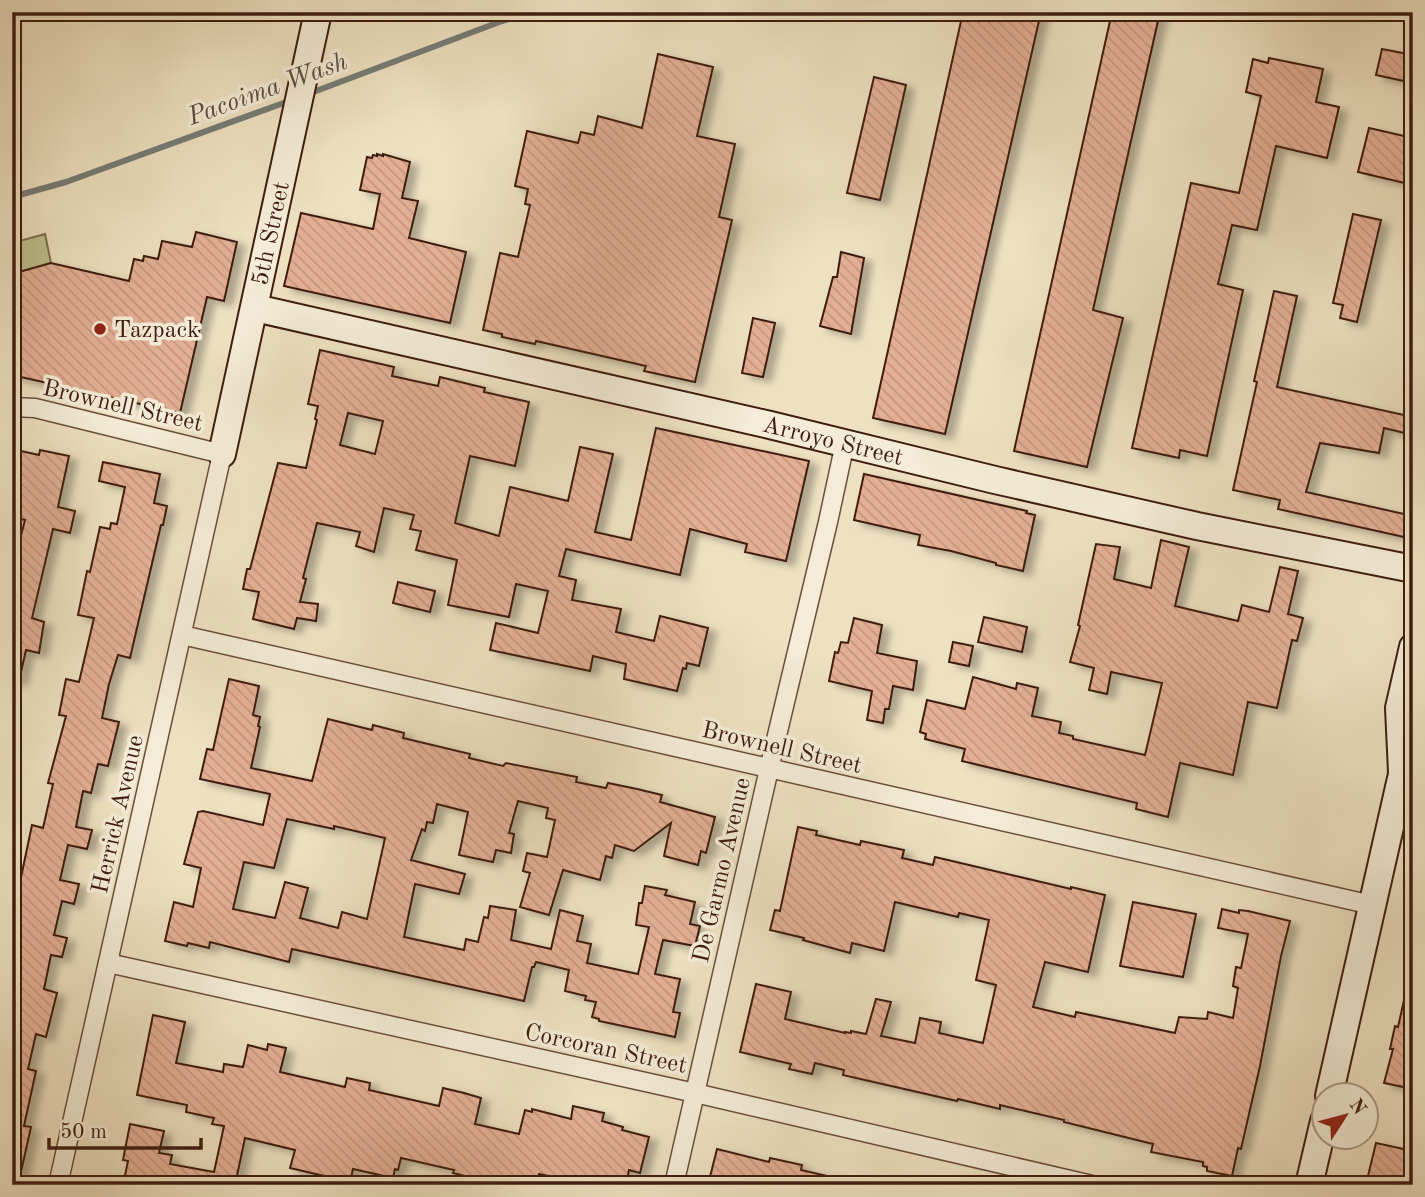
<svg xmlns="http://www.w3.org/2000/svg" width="1425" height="1197" font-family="'Old Standard TT',serif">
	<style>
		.green { fill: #bec18f; stroke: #7e6f50; stroke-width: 2 }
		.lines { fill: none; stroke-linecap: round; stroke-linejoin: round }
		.stream { stroke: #767c76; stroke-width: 6 }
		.building { fill: url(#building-back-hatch); stroke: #3f1d11; stroke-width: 2; fill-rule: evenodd; filter: url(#shadow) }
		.street-casing { stroke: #6b4e3d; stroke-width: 21 }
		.secondary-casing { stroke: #3f1d11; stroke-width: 30 }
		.street { stroke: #f4ecd7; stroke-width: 18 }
		.secondary { stroke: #f4ecd7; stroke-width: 26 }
		.poi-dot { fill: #8f2418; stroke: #f4ecd7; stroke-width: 2.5 }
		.labels { text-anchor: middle; stroke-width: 7; stroke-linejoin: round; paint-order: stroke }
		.street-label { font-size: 24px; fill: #3f1d11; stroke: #f4ecd7 }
		.poi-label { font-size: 24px; fill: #3f1d11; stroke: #f4ecd7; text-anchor: start }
		.water-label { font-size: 26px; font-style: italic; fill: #5b4d43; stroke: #f4ecd7 }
	</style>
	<defs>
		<pattern id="building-back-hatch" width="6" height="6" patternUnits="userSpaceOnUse" patternTransform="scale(1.75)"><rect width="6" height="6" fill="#e3af94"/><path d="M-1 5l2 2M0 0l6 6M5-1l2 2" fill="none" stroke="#c4967f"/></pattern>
		<filter id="shadow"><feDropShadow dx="8" dy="4.5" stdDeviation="3.5" flood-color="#0004"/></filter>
	</defs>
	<rect width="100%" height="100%" fill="#eee1c1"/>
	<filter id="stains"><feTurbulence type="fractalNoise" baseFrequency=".00286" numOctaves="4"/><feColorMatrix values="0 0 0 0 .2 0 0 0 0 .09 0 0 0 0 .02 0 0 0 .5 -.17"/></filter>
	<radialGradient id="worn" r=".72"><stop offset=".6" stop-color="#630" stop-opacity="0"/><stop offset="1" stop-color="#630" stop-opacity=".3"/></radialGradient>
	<polygon class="green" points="45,234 51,263 12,274 12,243"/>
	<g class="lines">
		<g class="stream">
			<polyline points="308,94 502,21 534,12"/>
			<polyline points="12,197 66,182 292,100"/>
		</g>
	</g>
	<g class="building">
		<polygon points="963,12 1041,12 945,434 873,418"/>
		<polygon points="1112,12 1160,12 1093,310 1123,318 1087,467 1014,451"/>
		<polygon points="1382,49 1413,55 1413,83 1376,75"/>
		<polygon points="658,54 713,67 697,136 735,144 719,217 732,220 695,382 644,371 646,366 536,341 535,344 502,337 502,334 483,330 500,253 518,257 530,205 525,204 528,189 515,186 527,131 578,143 581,132 594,135 598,116 642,128"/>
		<polygon points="1269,58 1323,69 1316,102 1339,107 1327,158 1276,146 1257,230 1232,225 1218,284 1243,290 1207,456 1180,450 1179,458 1132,448 1191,183 1239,193 1261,96 1246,92 1253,59 1268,63"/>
		<polygon points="874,77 906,85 880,200 847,193"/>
		<polygon points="1369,128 1413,138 1413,185 1358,172"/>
		<polygon points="377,154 383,156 383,154 410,162 402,198 418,201 409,238 466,252 450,323 284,286 301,213 373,229 380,194 360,190 367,157 372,158 373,155 377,156"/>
		<polygon points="1353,214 1381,220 1357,322 1340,318 1343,305 1333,303"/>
		<polygon points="196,232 237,242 224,301 207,297 180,413 12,375 12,302 19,272 51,263 129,281 134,259 143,261 144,256 158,259 162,241 192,247"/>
		<polygon points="841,252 864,258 851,334 820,326 833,277 837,277"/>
		<polygon points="1274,291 1297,296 1277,387 1413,417 1413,435 1384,428 1379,453 1320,443 1306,492 1413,516 1413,539 1278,509 1280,500 1233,490 1257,382 1254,381"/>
		<polygon points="753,318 775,323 763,377 742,373"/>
		<path d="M320 350 394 367 392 376 438 386 440 377 485 388 484 392 529 402 515 466 470 456 455 523 499 536 510 487 568 501 580 447 613 454 595 532 631 540 656 428 809 461 786 561 745 552 747 544 690 529 680 575 566 549 559 576 576 580 572 600 621 609 616 632 654 641 660 616 708 628 699 666 687 663 686 669 683 668 677 691 624 679 626 664 593 656 590 671 490 650 496 623 538 633 548 591 516 584 509 617 448 605 457 560 416 550 421 531 410 529 414 515 384 508 374 552 356 546 360 532 317 523 303 578 306 579 300 602 318 604 316 621 297 618 294 629 253 619 259 592 243 589 247 569H250L278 463 306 468 317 420 315 419 318 406 308 404ZM348 413 383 421 375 454 340 445Z"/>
		<polygon points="40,450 69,456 58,507 75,511 70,533 53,529 32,618 44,622 39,653 26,650 19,681 12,680 12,555 16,555 25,520 12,517 12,491 21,451 39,455"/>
		<polygon points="103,462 160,474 154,503 167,506 163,525 161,525 130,658 118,655 109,684 102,718 119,722 108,766 98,764 91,793 83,791 76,827 92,830 87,849 68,845 60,880 79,884 74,904 62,901 54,935 67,938 62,957 51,955 44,989 57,993 46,1037 36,1034 28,1069 36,1071 24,1126 31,1127 19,1181 12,1180 12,920 32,825 43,828 53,784 48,783 66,716 59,715 66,679 79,682 94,618 78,615 87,571 90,572 100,527 110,529 111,523 117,524 125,487 99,481"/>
		<polygon points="864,474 1027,511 1026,513 1035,515 1023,571 996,565 996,563 951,551 918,545 920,535 854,520"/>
		<polygon points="1161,540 1189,547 1175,606 1238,621 1242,605 1269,612 1280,567 1298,571 1288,614 1303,618 1297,641 1292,640 1277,708 1248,702 1233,775 1180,763 1168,817 1136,809 1137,803 962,761 965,749 925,739 926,734 920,732 927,700 965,709 973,677 1016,689 1017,683 1038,688 1032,716 1061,722 1059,733 1073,736 1073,739 1145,755 1162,683 1111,672 1107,694 1089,690 1094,668 1070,662 1080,626 1078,625 1096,544 1120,547 1114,579 1151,588"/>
		<polygon points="398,582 435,591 430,612 393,603"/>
		<polygon points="984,617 1027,627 1022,652 978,642"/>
		<polygon points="854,618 882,625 877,653 917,661 913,690 893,686 889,709 885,709 883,723 867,720 872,691 829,681 835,652 838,653 841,642 848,643"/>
		<polygon points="953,642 973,646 969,666 949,662"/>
		<path d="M229 679 259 686 253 715 260 717 258 726 260 727 251 768 312 781 328 719 372 730 373 725 404 733 403 738 470 754 469 758 503 766 506 763 577 777 576 782 606 788 608 783 637 789 662 795 660 802 715 817 706 853 701 851 698 865 664 856 671 823 634 851 615 845 612 858 606 856 600 880 563 870 549 915 520 907 530 873 523 871 527 853 547 857 555 820 546 818 548 808 518 801 509 833 514 834 511 853 496 850 493 862 459 855 468 812 437 804 433 823 427 822 425 831 422 829 411 860 465 874 459 894 415 884 404 937 464 950 466 939 478 942 484 917 488 918 490 906 516 910 511 940 551 949 560 910 583 916 577 941 591 944 587 963 638 974 649 927 636 925 639 903H642L645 886 667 890 665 895 695 902 690 924 700 926 695 946 663 940 655 974 680 979 673 1012 680 1013 675 1037 599 1021V1019L592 1017 596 1002 585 1000 586 996 565 991 569 970 536 962 534 967H532L524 1001 292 949 289 962 210 942 209 948 188 943 187 946 165 941 174 902 193 907 201 868 184 864 198 812 203 811 263 825 270 794 200 779 207 749 213 750ZM287 819 334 829V826L385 838 367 919 342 912 338 928 300 918 308 888 285 882 275 918 233 909 244 862 274 868Z"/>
		<polygon points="798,827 817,831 816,835 860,845 861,841 904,850 902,858 933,865 935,857 1071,889 1071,887 1105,895 1088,972 1045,962 1033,1007 1075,1017 1076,1012 1175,1033 1179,1017 1207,1019 1208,1012 1233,1018 1238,988 1233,986 1236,967 1241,968 1248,934 1218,928 1222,909 1239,913 1239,910 1248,911 1290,921 1281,956 1260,1066 1241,1149 1238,1148 1232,1176 1207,1171 1207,1167 1203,1166 1203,1162 1151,1152 1153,1144 1064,1122 1064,1120 1000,1105 1000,1109 958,1099 957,1101 843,1075 844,1070 815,1063 812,1074 789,1069 791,1064 740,1052 756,984 791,992 785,1019 845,1033 845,1032 851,1033 851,1031 866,1034 876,999 891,1002 881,1036 915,1043 920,1018 941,1022 939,1033 983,1043 996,985 976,980 989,920 959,913 958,917 895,902 884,951 852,943 850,953 803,940 804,938 770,930 775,910 780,911"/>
		<polygon points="1133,902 1196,914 1183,977 1120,966"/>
		<polygon points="1406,991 1413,992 1413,1089 1384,1083 1393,1049 1390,1049 1395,1026 1398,1027"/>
		<polygon points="153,1015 185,1022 176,1063 223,1072 224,1064 243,1067 248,1045 267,1050 268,1044 286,1048 280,1072 345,1087 347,1078 370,1083 369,1090 439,1106 443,1088 464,1093 481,1098 475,1124 519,1134 525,1110 532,1112 532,1109 571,1119 573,1106 604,1113 602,1121 623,1127 622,1130 649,1137 640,1173 629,1170 626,1185 591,1185 539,1174 536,1185 500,1185 453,1173 454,1170 401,1158 398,1170 395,1169 393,1178 353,1169 350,1182 290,1168 295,1150 245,1138 235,1185 123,1185 128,1161 123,1160 130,1124 164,1131 159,1153 172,1155 170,1164 214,1172 224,1126 212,1124 214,1118 186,1112 187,1105 137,1095"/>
		<polygon points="1376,1143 1413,1151 1411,1185 1389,1185 1390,1179 1368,1176"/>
		<polygon points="717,1149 769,1162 770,1158 802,1165 801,1170 836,1178 835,1185 708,1185"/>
	</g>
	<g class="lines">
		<g class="street-casing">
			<g id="street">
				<polyline points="12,407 35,408 222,454 58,1185"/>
				<polyline points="182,635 1372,905"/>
				<polyline points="108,963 695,1093 1092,1185"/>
				<polyline points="674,1185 769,769 828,522 845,443"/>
			</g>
		</g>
		<g class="secondary-casing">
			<g id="secondary">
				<path id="s1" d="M255 308 770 425 995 480 1197 526 1413 569"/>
				<path id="s2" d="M222 454 318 12"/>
				<polyline points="1402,772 1399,708 1413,647"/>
				<polyline points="1329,1096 1402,774 1413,751"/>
				<polyline points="1309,1185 1324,1121"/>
			</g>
		</g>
		<use href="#street" class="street"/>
		<use href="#secondary" class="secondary"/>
	</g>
	<circle class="poi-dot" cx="100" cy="329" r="7"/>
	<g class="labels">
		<g class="street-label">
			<text dy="8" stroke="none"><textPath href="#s2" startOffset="226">5th Street</textPath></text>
			<text transform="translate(123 405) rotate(13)" y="8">Brownell Street</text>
			<text dy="8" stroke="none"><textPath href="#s1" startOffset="593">Arroyo Street</textPath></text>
			<text transform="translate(782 747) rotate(13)" y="8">Brownell Street</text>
			<text transform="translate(117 814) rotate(-77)" y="8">Herrick Avenue</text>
			<text transform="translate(721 870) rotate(-77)" y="8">De Garmo Avenue</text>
			<text transform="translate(606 1048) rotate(12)" y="8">Corcoran Street</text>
		</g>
		<g class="poi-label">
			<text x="114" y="337">Tazpack</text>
		</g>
		<g class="water-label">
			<text transform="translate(267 88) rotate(-20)" y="9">Pacoima Wash</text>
		</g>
	</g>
	<rect width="1425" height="1197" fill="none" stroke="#eee1c1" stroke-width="42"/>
	<rect x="14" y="14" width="1397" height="1169" fill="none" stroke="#3f1d11" stroke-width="3.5"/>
	<rect x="21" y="21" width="1383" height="1155" fill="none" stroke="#3f1d11" stroke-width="2"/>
	<g transform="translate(1345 1116) rotate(54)"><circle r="33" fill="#f4ecd7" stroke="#ac9988" stroke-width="2"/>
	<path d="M0-5L12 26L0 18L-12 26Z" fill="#8f2418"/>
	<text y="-10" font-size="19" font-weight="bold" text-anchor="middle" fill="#3f1d11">N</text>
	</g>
	<path d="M49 1138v10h152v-10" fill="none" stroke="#3f1d11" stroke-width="3.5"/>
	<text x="60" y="1138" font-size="21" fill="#3f1d11" stroke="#f4ecd7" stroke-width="5" paint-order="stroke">50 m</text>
	<rect width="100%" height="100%" filter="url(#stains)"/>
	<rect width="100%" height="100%" fill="url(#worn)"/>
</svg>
